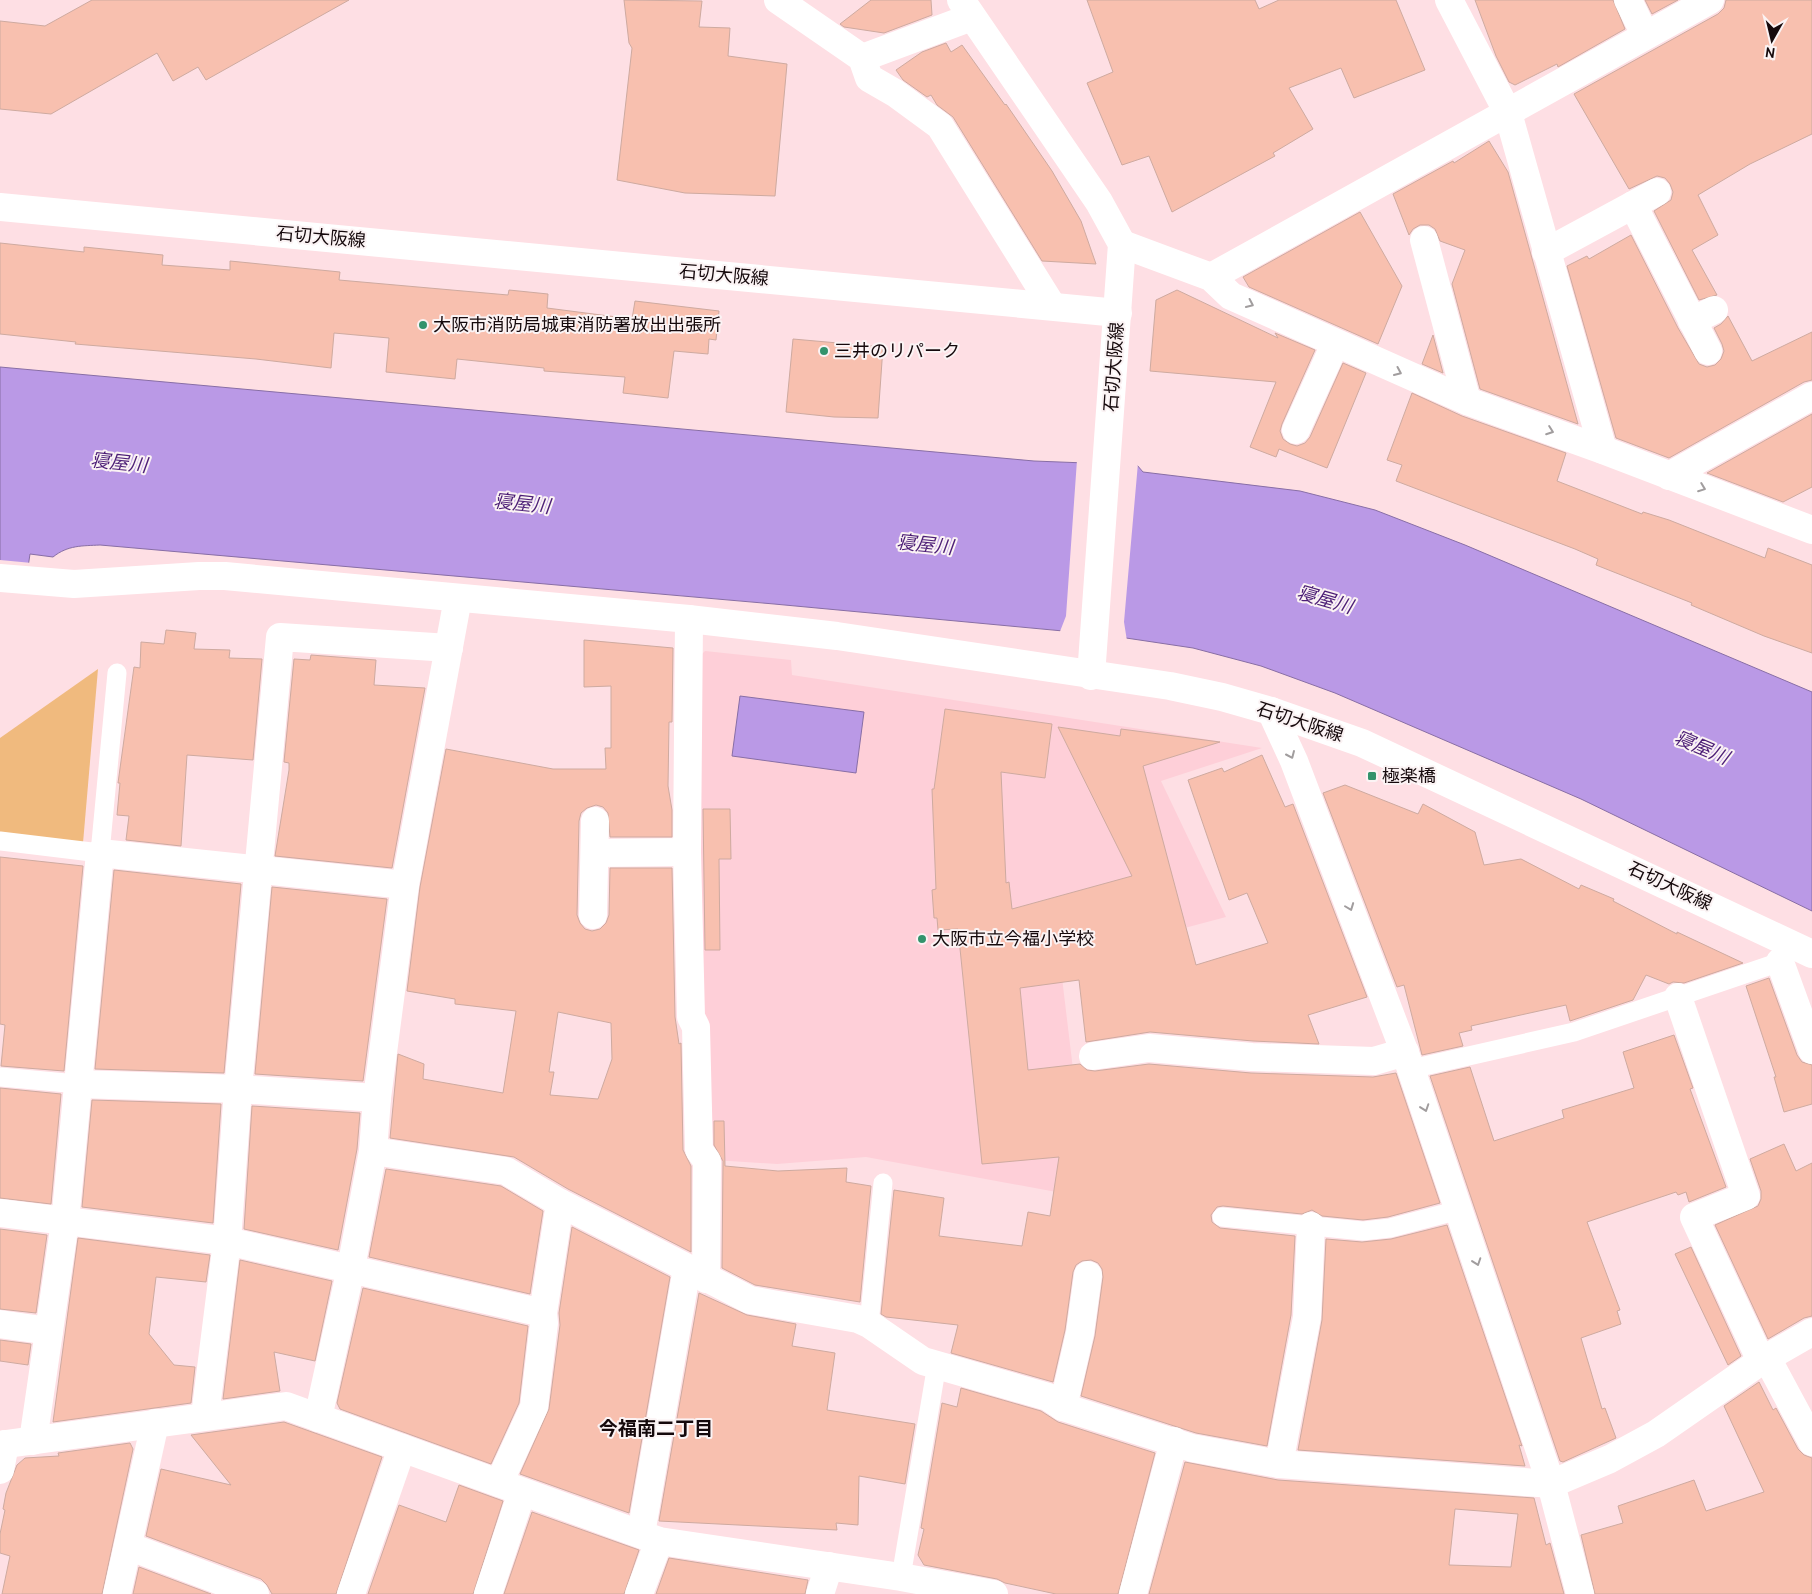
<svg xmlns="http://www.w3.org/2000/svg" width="1812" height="1594" font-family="Cabin,'Noto Sans JP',sans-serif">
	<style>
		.built { fill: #fecfd8 }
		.green { fill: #f0ba7e }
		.water { fill: #ba99e6; stroke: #886ea5 }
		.pier { fill: #fedfe4 }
		.building { fill: #f8c0af; stroke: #ceaaa0; fill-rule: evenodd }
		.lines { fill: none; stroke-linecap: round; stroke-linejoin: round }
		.lane { stroke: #fff; stroke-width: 19 }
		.street { stroke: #fff; stroke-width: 28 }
		.secondary { stroke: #fff; stroke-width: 28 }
		.oneway { stroke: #a19d9e }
		.poi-dot { fill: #33936c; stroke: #fbf3f4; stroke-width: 2 }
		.labels { text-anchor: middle; stroke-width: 4; stroke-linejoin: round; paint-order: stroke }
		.street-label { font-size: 18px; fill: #15090c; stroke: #fbf3f4 }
		.poi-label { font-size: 18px; fill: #15090c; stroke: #fbf3f4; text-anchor: start }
		.water-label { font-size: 19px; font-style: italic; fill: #4c1e76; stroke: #fbf3f4 }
		.neighbourhood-label { font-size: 19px; font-weight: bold; fill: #15090c; stroke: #fbf3f4 }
	</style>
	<rect width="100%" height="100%" fill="#fedfe4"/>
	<polygon class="built" points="705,651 791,660 792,675 1262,748 1161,781 1226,917 1060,961 1081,1136 1078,1196 866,1157 777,1164 714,1160 704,1150 695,661"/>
	<polygon class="green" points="98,669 83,843 0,832 0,738"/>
	<g class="water">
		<path d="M0 367 1034 461 1137 465 1143 472 1300 491 1375 510 1465 545 1812 692V911L1581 799 1335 693 1261 666 1193 648 1106 635 774 604 100 545C82 546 68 545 53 557L30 554 27 574 0 585Z"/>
		<polygon points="740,696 864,712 856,773 732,756"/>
	</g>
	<g class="pier">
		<polygon points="1077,460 1138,463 1124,622 1127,641 1059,634 1066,616"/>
		<polygon points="0,560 32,563 30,574 0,587"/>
	</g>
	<g class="building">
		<polygon points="92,0 349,0 206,80 198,67 173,81 157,53 51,114 0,109 0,21 45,26"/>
		<polygon points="624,0 702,1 699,27 730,28 728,56 787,64 775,196 685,193 617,180 632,48 629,43"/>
		<polygon points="871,0 931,0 932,15 884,33 844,27 840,24"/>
		<polygon points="1087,0 1255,0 1259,9 1279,0 1396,0 1425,70 1354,98 1341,68 1289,88 1313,129 1273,153 1275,156 1172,212 1149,156 1122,165 1087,83 1113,72"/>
		<polygon points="1475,0 1613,0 1625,29 1558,67 1557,64 1515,85 1509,82 1496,56"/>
		<polygon points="1645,0 1678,0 1652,14"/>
		<polygon points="1726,0 1812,0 1812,134 1750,164 1698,195 1718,235 1692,250 1717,295 1699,300 1654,211 1671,200 1673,192 1670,184 1665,178 1657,176 1629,189 1574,94 1718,14 1724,8"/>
		<polygon points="946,43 951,52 962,45 1005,105 1006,104 1052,171 1081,221 1096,264 1042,261 953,117 937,105 931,95 927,97 903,80 896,70 922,52"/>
		<polygon points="1489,141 1508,172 1578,424 1480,389 1452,284 1465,250 1440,241 1435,229 1429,225 1420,225 1413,229 1409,235 1393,194 1453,161 1454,163"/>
		<polygon points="1360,212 1402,286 1378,344 1249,287 1243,277"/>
		<polygon points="1631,235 1678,328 1699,364 1707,367 1715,365 1721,359 1724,351 1722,344 1714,328 1721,324 1728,316 1752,361 1812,332 1812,380 1804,382 1669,458 1616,438 1567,266 1587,256 1589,259"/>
		<polygon points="0,243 84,252 84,247 163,255 162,265 230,270 230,261 340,272 339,280 508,295 509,290 548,294 547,308 632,319 635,301 719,311 716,340 709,339 708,354 674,351 668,398 623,393 625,377 544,371 544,368 457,359 455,379 386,372 389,338 334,333 331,368 256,359 75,344 76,342 0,334"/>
		<polygon points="1177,290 1278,338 1275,333 1315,350 1282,424 1280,431 1283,439 1290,444 1297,446 1305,443 1310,437 1343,363 1366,373 1327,468 1279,449 1276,457 1250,447 1276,382 1150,371 1156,300"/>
		<polygon points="1433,335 1443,373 1422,364"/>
		<polygon points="793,339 883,347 878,418 834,417 786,412"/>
		<polygon points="1412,393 1462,416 1566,453 1557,481 1642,514 1643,512 1669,520 1765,558 1768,548 1812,565 1812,653 1764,636 1691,605 1692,603 1596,565 1598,559 1575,549 1396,481 1402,465 1387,460"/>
		<polygon points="1812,414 1812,487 1783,502 1707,473"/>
		<polygon points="166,630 196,633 194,649 230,650 229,658 262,659 253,760 187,755 181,846 126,840 129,816 117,815 120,783 118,783 134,667 140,668 141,642 164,644"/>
		<path d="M584 640 673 648 672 722H669L668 786 672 810V837H610L608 813 603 807 596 805 587 808 581 813 579 821 577 915 580 923 585 929 592 931 600 929 606 923 609 915 610 868H672L675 1017 679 1044 681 1043 683 1150 691 1166V1252L568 1189 514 1157 390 1138 398 1054 424 1064 423 1079 503 1093 516 1011 455 1004V999L407 991 420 887 446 749 553 769H606L605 748H611V686L584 687ZM558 1012 611 1023 612 1059 598 1099 550 1095 554 1072H549Z"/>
		<polygon points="311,655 376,660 374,685 425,688 392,868 275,856 289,770 289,763 284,762 294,659 310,660"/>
		<polygon points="945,709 1052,724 1045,778 1001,772 1006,883 1009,882 1012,909 1132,876 1058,727 1120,736 1121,729 1220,742 1143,766 1196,965 1268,943 1247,893 1229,900 1188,780 1222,768 1224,772 1262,755 1285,807 1293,804 1367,997 1308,1015 1319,1044 1253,1041 1150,1032 1086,1042 1079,980 1020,988 1028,1070 1080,1064 1087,1070 1095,1071 1149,1064 1251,1073 1373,1077 1396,1073 1440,1203 1388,1217 1363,1220 1322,1216 1312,1210 1302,1214 1223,1206 1217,1207 1211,1215 1212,1222 1220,1228 1295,1236 1291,1315 1267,1446 1196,1433 1081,1396 1095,1336 1103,1277 1102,1269 1098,1263 1091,1260 1082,1261 1076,1265 1073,1272 1065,1330 1053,1382 951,1353 958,1325 886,1317 881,1314 894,1190 944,1198 939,1236 1022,1246 1028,1212 1050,1216 1059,1157 982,1164 958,929 938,930 937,918 934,918 932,890 936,889 932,789 934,789"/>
		<polygon points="1345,785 1418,814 1423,804 1475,832 1484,865 1521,859 1579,889 1581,885 1614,899 1613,901 1677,934 1677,932 1743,963 1684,983 1673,982 1669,984 1646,975 1633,1000 1570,1021 1566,1005 1471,1026 1472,1030 1459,1033 1463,1046 1422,1055 1404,985 1397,987 1323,793"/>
		<polygon points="703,809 730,809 731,859 719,859 720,950 705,950"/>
		<polygon points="0,857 83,866 64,1071 1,1066 5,1025 0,1024"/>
		<polygon points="114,870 241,884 224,1073 95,1069"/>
		<polygon points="272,887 387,899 363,1081 255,1074"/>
		<polygon points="1769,978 1797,1055 1802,1062 1812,1065 1812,1104 1784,1112 1774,1077 1776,1077 1746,986"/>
		<polygon points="1674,1035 1693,1088 1690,1089 1726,1187 1689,1202 1686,1192 1678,1195 1676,1192 1587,1222 1620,1310 1617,1311 1621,1324 1581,1338 1602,1409 1605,1408 1616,1438 1563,1462 1560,1461 1430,1076 1470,1067 1494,1141 1564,1118 1562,1110 1634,1088 1623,1052"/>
		<polygon points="0,1088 61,1094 51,1204 0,1198"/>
		<polygon points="92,1100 221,1104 213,1223 82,1207"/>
		<polygon points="252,1106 360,1113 357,1149 338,1250 244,1229"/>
		<polygon points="714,1121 724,1121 725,1166 778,1171 847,1168 846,1182 871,1186 860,1302 755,1285 722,1268 723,1161 714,1145"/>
		<polygon points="1784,1144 1796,1171 1812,1163 1812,1316 1804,1318 1768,1339 1715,1225 1758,1206 1761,1199 1761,1191 1750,1159"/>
		<polygon points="386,1169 501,1186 543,1211 530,1294 369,1257"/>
		<polygon points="1447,1225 1522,1446 1519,1445 1525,1466 1298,1450 1322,1320 1326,1239 1362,1242 1391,1239"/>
		<polygon points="572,1227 670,1277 629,1513 520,1474 549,1409 560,1325 559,1313"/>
		<polygon points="0,1229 47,1235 36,1313 0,1309"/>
		<polygon points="78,1238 210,1255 206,1282 156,1277 149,1334 174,1365 195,1367 191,1403 53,1422"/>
		<polygon points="1691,1247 1741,1356 1728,1365 1675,1254"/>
		<polygon points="240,1260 332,1281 315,1361 274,1352 280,1391 223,1399"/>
		<polygon points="363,1288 528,1326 519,1403 491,1464 340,1409 337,1403"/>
		<polygon points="699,1293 747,1315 796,1324 792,1346 835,1353 827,1410 915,1424 905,1484 859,1476 858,1525 836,1523 837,1530 659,1521"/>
		<polygon points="0,1340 31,1344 28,1365 0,1361"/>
		<polygon points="1759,1382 1773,1410 1776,1408 1798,1449 1804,1455 1812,1458 1812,1594 1595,1594 1581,1535 1623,1523 1618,1506 1694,1480 1706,1511 1764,1492 1724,1406"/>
		<polygon points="961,1388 1041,1411 1058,1422 1155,1453 1118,1594 1056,1594 1005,1583 997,1579 924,1565 918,1555 924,1529 921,1528 942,1403 957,1407"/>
		<polygon points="284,1422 382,1457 336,1594 272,1594 267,1585 261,1579 146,1536 161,1469 231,1485 191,1435"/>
		<polygon points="130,1443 133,1449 102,1594 2,1594 10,1556 0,1553 0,1534 5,1510 3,1509 6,1493 17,1465 25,1458 59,1456 58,1453"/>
		<path d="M1185 1462 1278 1480 1534 1498 1546 1545 1550 1543 1564 1594H1149ZM1455 1509 1518 1514 1511 1567 1449 1565Z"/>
		<polygon points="459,1485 503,1501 473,1594 368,1594 399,1505 446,1522"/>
		<polygon points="532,1512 639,1550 624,1594 504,1594"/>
		<polygon points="669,1558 808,1580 805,1594 656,1594"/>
		<polygon points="139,1567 211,1594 133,1594"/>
	</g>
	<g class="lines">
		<g class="lane">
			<polyline points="0,841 100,853 117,673"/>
			<polyline points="1411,1069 1574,1032 1780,962 1786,952"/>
			<polyline points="0,1077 78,1084"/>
			<polyline points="1222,1217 1363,1231 1390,1228 1459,1210"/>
			<polyline points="869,1324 883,1183"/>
			<polyline points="901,1577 937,1364"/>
		</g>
		<g class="street">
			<polyline points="778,0 862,58 869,78 895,93 940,126 1052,306"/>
			<polyline points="1449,0 1508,113 1603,450"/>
			<polyline points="1628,0 1645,35"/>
			<polyline points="862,58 972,17"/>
			<polyline points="1633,205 1708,351"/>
			<polyline points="1424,240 1467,401"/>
			<polyline points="1122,244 1211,277 1231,296 1467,401 1603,450 1812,530"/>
			<polyline points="1546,252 1657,192"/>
			<polyline points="1211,277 1710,0"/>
			<polyline points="1692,321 1714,310"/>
			<polyline points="1296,430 1335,344"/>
			<polyline points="1669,476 1812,396"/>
			<polyline points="689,619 687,852 691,1017 696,1027 699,1150 707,1161 706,1279"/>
			<polyline points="1271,711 1294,761 1411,1069 1551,1484 1580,1594"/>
			<polyline points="595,853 687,852"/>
			<polyline points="593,915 595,821"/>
			<polyline points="1780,962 1812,1050"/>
			<polyline points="1678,997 1746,1196 1694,1217 1761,1361"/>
			<polyline points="1093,1056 1149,1048 1252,1057 1374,1061 1405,1052"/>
			<polyline points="78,1084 238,1089 377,1098"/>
			<polyline points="373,1151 506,1171 560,1203 750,1300 858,1319 869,1324 923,1361 1048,1397 1063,1407 1192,1448 1279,1464 1551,1484 1610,1459 1656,1434 1761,1361 1812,1332"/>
			<polyline points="0,1213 227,1241 543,1313"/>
			<polyline points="0,1324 49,1331"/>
			<polyline points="1767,1358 1812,1442"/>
			<polyline points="1063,1407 1080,1333 1088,1275"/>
			<polyline points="205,1416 227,1241 238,1089 280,637 449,648"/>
			<polyline points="318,1418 351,1268 373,1151 377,1098 405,885 458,598"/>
			<polyline points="33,1441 65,1222 100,853 405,885"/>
			<polyline points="0,1445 286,1406 659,1541 901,1577 994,1594"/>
			<polyline points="1279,1464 1307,1317 1311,1226"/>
			<polyline points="0,1470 5,1444"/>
			<polyline points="499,1483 534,1407 544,1323 543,1313 560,1203"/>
			<polyline points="641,1534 687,1268"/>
			<polyline points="128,1546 255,1594"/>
			<polyline points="117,1594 155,1423"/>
			<polyline points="351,1594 402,1448"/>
			<polyline points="488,1594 522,1492"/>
			<polyline points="639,1594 659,1541"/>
			<polyline points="820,1594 829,1566"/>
			<polyline points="1133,1594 1174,1441"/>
		</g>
		<g class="secondary">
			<polyline points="961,0 1099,202 1122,244 1091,676"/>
			<polyline points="0,207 1118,313"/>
			<polyline points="0,578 74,584 199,576 225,576 689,619 837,636 1170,686 1222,697 1271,711 1362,743 1812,954"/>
		</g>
	</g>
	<defs><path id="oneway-chevron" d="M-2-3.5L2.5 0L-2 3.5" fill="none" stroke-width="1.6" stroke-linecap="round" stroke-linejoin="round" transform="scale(1.25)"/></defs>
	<g class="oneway">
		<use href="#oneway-chevron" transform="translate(1250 304) rotate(25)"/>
		<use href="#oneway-chevron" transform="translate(1398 372) rotate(24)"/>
		<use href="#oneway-chevron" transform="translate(1550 431) rotate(20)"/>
		<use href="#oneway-chevron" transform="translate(1702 488) rotate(21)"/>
		<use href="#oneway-chevron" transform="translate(1291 755) rotate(66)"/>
		<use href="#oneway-chevron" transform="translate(1350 907) rotate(69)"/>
		<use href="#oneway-chevron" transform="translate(1425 1108) rotate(71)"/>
		<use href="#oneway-chevron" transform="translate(1477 1262) rotate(71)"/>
	</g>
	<g class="poi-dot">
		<circle cx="423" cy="325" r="5"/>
		<circle cx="824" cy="351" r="5"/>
		<rect x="1367" y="771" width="10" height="10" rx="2.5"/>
		<circle cx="922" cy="939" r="5"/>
	</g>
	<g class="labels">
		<g class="street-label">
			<text transform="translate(321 237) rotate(5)" y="6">石切大阪線</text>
			<text transform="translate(724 275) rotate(5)" y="6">石切大阪線</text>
			<text transform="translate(1114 367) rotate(-86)" y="6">石切大阪線</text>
			<text transform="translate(1300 722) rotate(18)" y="6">石切大阪線</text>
			<text transform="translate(1670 886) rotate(25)" y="6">石切大阪線</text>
		</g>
		<g class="poi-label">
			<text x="433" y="331">大阪市消防局城東消防署放出出張所</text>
			<text x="834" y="357">三井のリパーク</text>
			<text x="1382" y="782">極楽橋</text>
			<text x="932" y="945">大阪市立今福小学校</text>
		</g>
		<g class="water-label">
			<text transform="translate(119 462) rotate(6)" y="7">寝屋川</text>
			<text transform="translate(522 503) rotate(6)" y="7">寝屋川</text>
			<text transform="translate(925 544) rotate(6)" y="7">寝屋川</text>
			<text transform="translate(1325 599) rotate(16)" y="7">寝屋川</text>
			<text transform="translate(1702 747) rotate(23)" y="7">寝屋川</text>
		</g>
		<g class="neighbourhood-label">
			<text x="656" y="1435">今福南二丁目</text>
		</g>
	</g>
	<g transform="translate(1772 40) rotate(188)" stroke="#fbf3f4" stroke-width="4" paint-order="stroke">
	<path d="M0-4L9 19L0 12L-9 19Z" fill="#15090c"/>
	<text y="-8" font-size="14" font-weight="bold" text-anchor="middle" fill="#15090c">N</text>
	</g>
</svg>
